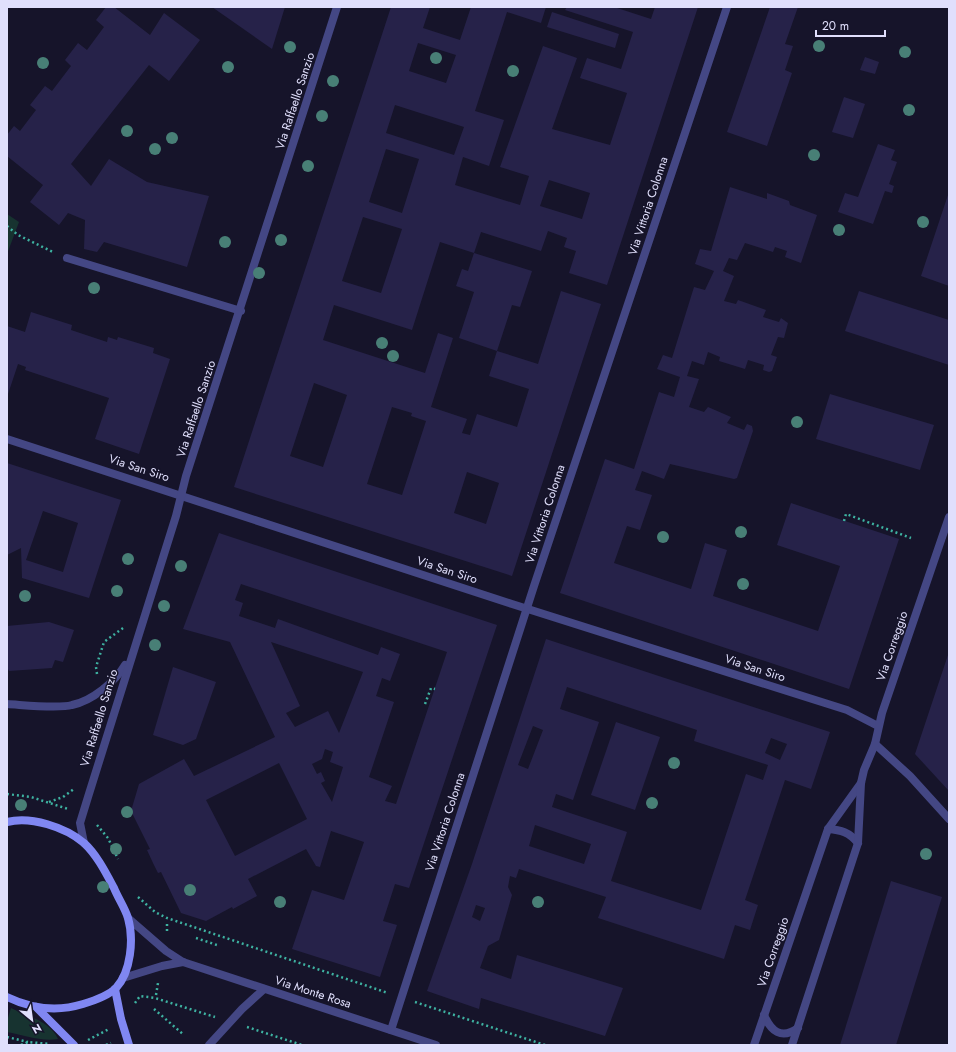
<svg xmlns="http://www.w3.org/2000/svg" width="956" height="1052" font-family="Jost,sans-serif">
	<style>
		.green { fill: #173330 }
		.building { fill: #262249; fill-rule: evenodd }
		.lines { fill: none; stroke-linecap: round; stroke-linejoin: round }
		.path { stroke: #3eb2a1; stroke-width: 2.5; stroke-dasharray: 2 3; stroke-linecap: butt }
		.lane { stroke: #444784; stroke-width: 8 }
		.street { stroke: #444784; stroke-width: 8 }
		.secondary { stroke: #8087f2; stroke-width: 8 }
		.tree { fill: #487f76 }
		.labels { text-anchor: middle; stroke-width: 3; stroke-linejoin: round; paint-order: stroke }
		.street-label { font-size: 12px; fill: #e0dffc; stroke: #16142a }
	</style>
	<rect width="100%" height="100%" fill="#16142a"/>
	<g class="green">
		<polygon points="7,214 19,222 7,254"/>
		<path d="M11 1008C27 1016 50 1021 58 1039 42 1042 23 1035 7 1032V1021Z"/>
	</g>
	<g class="building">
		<polygon points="106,7 114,7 150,35 164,13 200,40 169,81 149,65 71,164 91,186 109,159 147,182 209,196 187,267 104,242 97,252 84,249 85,220 68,213 59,225 30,202 43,185 7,156 7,135 14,126 20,131 36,110 30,105 45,86 52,91 71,66 65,60 78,43 87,50 104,27 96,20"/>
		<polygon points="212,7 285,7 272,49"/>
		<path d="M391 7H430L423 28 460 40 471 7H546L541 23 507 12 475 111 504 120 489 166 463 157 455 185 520 205 529 176 500 167 543 46 577 58 552 129 610 145 627 93 580 78 587 58 621 69 633 32 565 10 567 7H614L651 19 655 7H698L607 285 569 273 576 251 564 247 567 238 548 231 541 251 481 232 474 253 440 242 412 330 334 305 329 321 323 340 425 373 438 333 453 338 431 407 467 419 462 433 470 435 477 414 517 427 529 389 489 376 497 351 538 364 561 291 601 304 512 576 234 487ZM418 43 456 55 446 83 409 71ZM395 105 464 127 454 155 386 133ZM386 149 419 159 402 213 369 202ZM549 180 590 193 582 219 540 206ZM363 217 402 229 381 293 342 281ZM314 383 347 395 323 467 290 456ZM392 407 412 413 411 416 426 421 402 495 367 484ZM467 472 499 483 486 524 454 513Z"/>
		<polygon points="770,7 798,7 785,44 793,46 785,70 792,73 767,146 727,132"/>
		<polygon points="552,12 619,34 615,48 547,27"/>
		<polygon points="865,57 879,62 875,74 860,70"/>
		<polygon points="844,97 865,104 853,138 832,132"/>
		<polygon points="878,144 895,150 891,160 897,162 889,184 894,186 892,193 885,191 873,224 838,212 845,193 858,197"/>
		<polygon points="730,187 767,199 767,193 789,201 790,205 817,215 801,263 785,257 787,251 775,247 773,252 745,243 737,260 729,258 723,271 734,276 724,301 736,304 738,300 766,310 763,317 779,322 781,318 788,323 784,338 778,337 771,355 777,357 772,371 769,372 763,370 764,365 748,360 745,369 719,361 720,357 708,352 704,365 692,361 687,376 699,379 689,407 704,412 708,407 731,417 727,423 744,430 747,424 752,426 753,431 737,478 734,479 670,464 664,479 642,471 635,490 652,495 640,530 627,526 614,563 691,589 705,543 727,550 713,596 818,631 840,566 777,545 791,503 899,539 849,689 560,593 605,459 634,469 659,392 674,397 680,377 657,369 663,355 672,358 694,287 705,290 714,271 695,264 700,249 711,251"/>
		<polygon points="949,192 949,286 921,276"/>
		<polygon points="474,253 532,271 520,307 512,305 497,351 459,338 474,292 456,286 462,269 468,271"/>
		<polygon points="859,291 949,320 949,365 845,331"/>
		<polygon points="31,312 72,325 71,330 107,342 108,337 117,340 118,337 154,348 153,353 170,359 139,454 95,439 109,398 25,370 26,367 18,364 7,397 7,326 25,332"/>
		<polygon points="830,394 934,425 920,470 816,439"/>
		<path d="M7 463 121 500 89 598 22 578 21 548 7 555ZM43 511 78 523 63 572 26 560Z"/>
		<path d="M219 533 497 625 409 888 395 884 383 921 397 925 380 977 292 949 312 890 344 900 364 842 331 831 320 867 316 866 306 849 248 879 257 896 233 909 232 907 206 921 181 913 161 872 158 873 153 863 147 850 150 849 131 811 139 784 184 759 194 776 275 737 230 642 183 629ZM241 584 447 652 396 804 385 801 392 786 369 777 394 702 376 696 382 678 390 681 400 654 381 647 378 655 278 619 275 628 239 616 243 603 235 600ZM271 642 363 672 339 733 328 711 295 727 286 713 300 706ZM325 749 333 752 330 762 343 767 332 802 321 783 325 781 321 772 317 774 312 764 322 759ZM279 763 307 819 235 856 206 800Z"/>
		<polygon points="49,622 74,630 63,662 55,660 52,668 9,671 7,667 7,626"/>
		<path d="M546 639 830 732 811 789 785 780 745 900 758 905 750 930 735 925 724 959 598 918 606 897 519 869 516 878 510 876 508 887 512 895 499 940 488 946 480 968 511 979 517 955 623 988 605 1036 481 998 479 1009 427 991 472 864ZM567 687 697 730 694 741 768 765 763 780 746 774 701 910 611 881 627 832 552 807 556 794 573 800 599 722 560 709ZM533 726 543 730 528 769 518 765ZM771 738 787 744 780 760 765 753ZM535 825 591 844 584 864 529 846ZM476 905 485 908 480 921 472 917Z"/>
		<polygon points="949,652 949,791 915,754"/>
		<polygon points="173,667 216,682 196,739 183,745 153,735"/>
		<polygon points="616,722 660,737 635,810 591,795"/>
		<polygon points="891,881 942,897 896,1045 840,1045"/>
	</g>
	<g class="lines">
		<g class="path">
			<polyline points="7,226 18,235 53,252"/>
			<polyline points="844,521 846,514 911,538"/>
			<polyline points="97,674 96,667 104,642 123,628"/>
			<polyline points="425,704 431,688 435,689"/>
			<polyline points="7,794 31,797 68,809"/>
			<polyline points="49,802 63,797 74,789"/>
			<polyline points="97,825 108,838 118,859"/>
			<polyline points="138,897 155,912 167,918 388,993"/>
			<polyline points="167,931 167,921"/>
			<polyline points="196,938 217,945"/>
			<polyline points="156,995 158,983"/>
			<polyline points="415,1002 545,1045"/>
			<polyline points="135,1003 140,996 155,998 215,1017"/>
			<polyline points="154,1009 184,1035"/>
			<polyline points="247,1027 302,1045"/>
			<polyline points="7,1037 28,1042"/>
			<polyline points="88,1040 109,1029"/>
			<polyline points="21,1045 28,1042 50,1044"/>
			<polyline points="106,1045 111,1043"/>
		</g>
		<polyline class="lane" points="67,258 241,311"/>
		<g class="street">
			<polyline points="7,439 512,604 847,710 878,726"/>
			<path d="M7 704C24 705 58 709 72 705 92 701 115 682 125 665"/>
			<polyline points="875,744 910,776 949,819"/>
			<path d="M828 829C841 830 849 832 858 843"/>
			<polyline points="84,843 80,823 88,797 176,516 186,476 337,7"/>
			<polyline points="128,918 166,951 183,962 436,1045"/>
			<polyline points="123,978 162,966 183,962"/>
			<path d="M764 1015C771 1031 781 1040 798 1028"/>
			<polyline points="391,1030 534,586 727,7"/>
			<polyline points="209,1045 242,1009 264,989"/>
			<polyline points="754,1045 828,829 861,783"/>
			<polyline points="792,1045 858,843 861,783 864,770 875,744 882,713 949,517"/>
		</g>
		<g class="secondary">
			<path d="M7 822C31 816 65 827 84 843 97 855 106 873 114 888 118 898 125 908 128 918 134 939 131 972 116 988 109 995 93 1001 83 1004 57 1012 32 1009 7 997"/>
			<polyline points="115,989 121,1019 129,1045"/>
			<polyline points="36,1007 74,1045"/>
		</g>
	</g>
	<g class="tree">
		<circle cx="819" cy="46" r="6"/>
		<circle cx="290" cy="47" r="6"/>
		<circle cx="905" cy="52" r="6"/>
		<circle cx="436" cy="58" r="6"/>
		<circle cx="43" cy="63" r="6"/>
		<circle cx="228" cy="67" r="6"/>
		<circle cx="513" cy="71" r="6"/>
		<circle cx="333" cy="81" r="6"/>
		<circle cx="909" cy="110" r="6"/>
		<circle cx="322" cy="116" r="6"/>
		<circle cx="127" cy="131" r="6"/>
		<circle cx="172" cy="138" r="6"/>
		<circle cx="155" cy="149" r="6"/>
		<circle cx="814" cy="155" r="6"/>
		<circle cx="308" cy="166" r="6"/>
		<circle cx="923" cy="222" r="6"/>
		<circle cx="839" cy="230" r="6"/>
		<circle cx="281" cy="240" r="6"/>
		<circle cx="225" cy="242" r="6"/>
		<circle cx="259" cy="273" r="6"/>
		<circle cx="94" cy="288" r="6"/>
		<circle cx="382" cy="343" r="6"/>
		<circle cx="393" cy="356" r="6"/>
		<circle cx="797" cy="422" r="6"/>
		<circle cx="741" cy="532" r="6"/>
		<circle cx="663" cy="537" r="6"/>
		<circle cx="128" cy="559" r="6"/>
		<circle cx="181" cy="566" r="6"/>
		<circle cx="743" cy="584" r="6"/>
		<circle cx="117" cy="591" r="6"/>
		<circle cx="25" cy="596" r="6"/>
		<circle cx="164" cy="606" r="6"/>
		<circle cx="155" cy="645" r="6"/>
		<circle cx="674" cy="763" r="6"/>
		<circle cx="652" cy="803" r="6"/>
		<circle cx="21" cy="805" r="6"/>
		<circle cx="127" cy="812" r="6"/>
		<circle cx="116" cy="849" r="6"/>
		<circle cx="926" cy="854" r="6"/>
		<circle cx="103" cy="887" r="6"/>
		<circle cx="190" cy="890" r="6"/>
		<circle cx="280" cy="902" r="6"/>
		<circle cx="538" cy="902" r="6"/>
	</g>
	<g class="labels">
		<g class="street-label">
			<text transform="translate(295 101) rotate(-72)" y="4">Via Raffaello Sanzio</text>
			<text transform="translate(648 206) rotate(-72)" y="4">Via Vittoria Colonna</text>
			<text transform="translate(196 409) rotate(-72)" y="4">Via Raffaello Sanzio</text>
			<text transform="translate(139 468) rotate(18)" y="4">Via San Siro</text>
			<text transform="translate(545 514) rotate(-72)" y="4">Via Vittoria Colonna</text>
			<text transform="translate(447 570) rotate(18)" y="4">Via San Siro</text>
			<text transform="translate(892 646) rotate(-71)" y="4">Via Correggio</text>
			<text transform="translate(755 668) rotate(18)" y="4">Via San Siro</text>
			<text transform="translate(99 718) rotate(-73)" y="4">Via Raffaello Sanzio</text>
			<text transform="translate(445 822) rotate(-72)" y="4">Via Vittoria Colonna</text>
			<text transform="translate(773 952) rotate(-71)" y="4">Via Correggio</text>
			<text transform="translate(313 992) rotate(18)" y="4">Via Monte Rosa</text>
		</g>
	</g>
	<rect width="956" height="1052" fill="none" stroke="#e0dffc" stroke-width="16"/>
	<g transform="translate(32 1020) rotate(151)" stroke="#16142a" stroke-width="3" paint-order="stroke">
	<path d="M0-3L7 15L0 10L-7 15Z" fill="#e0dffc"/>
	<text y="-6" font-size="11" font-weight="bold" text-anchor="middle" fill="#e0dffc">N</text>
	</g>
	<path d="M816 30v6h69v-6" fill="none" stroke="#e0dffc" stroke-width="2"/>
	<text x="822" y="30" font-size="12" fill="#e0dffc" stroke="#16142a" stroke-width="3" paint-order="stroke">20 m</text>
</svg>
